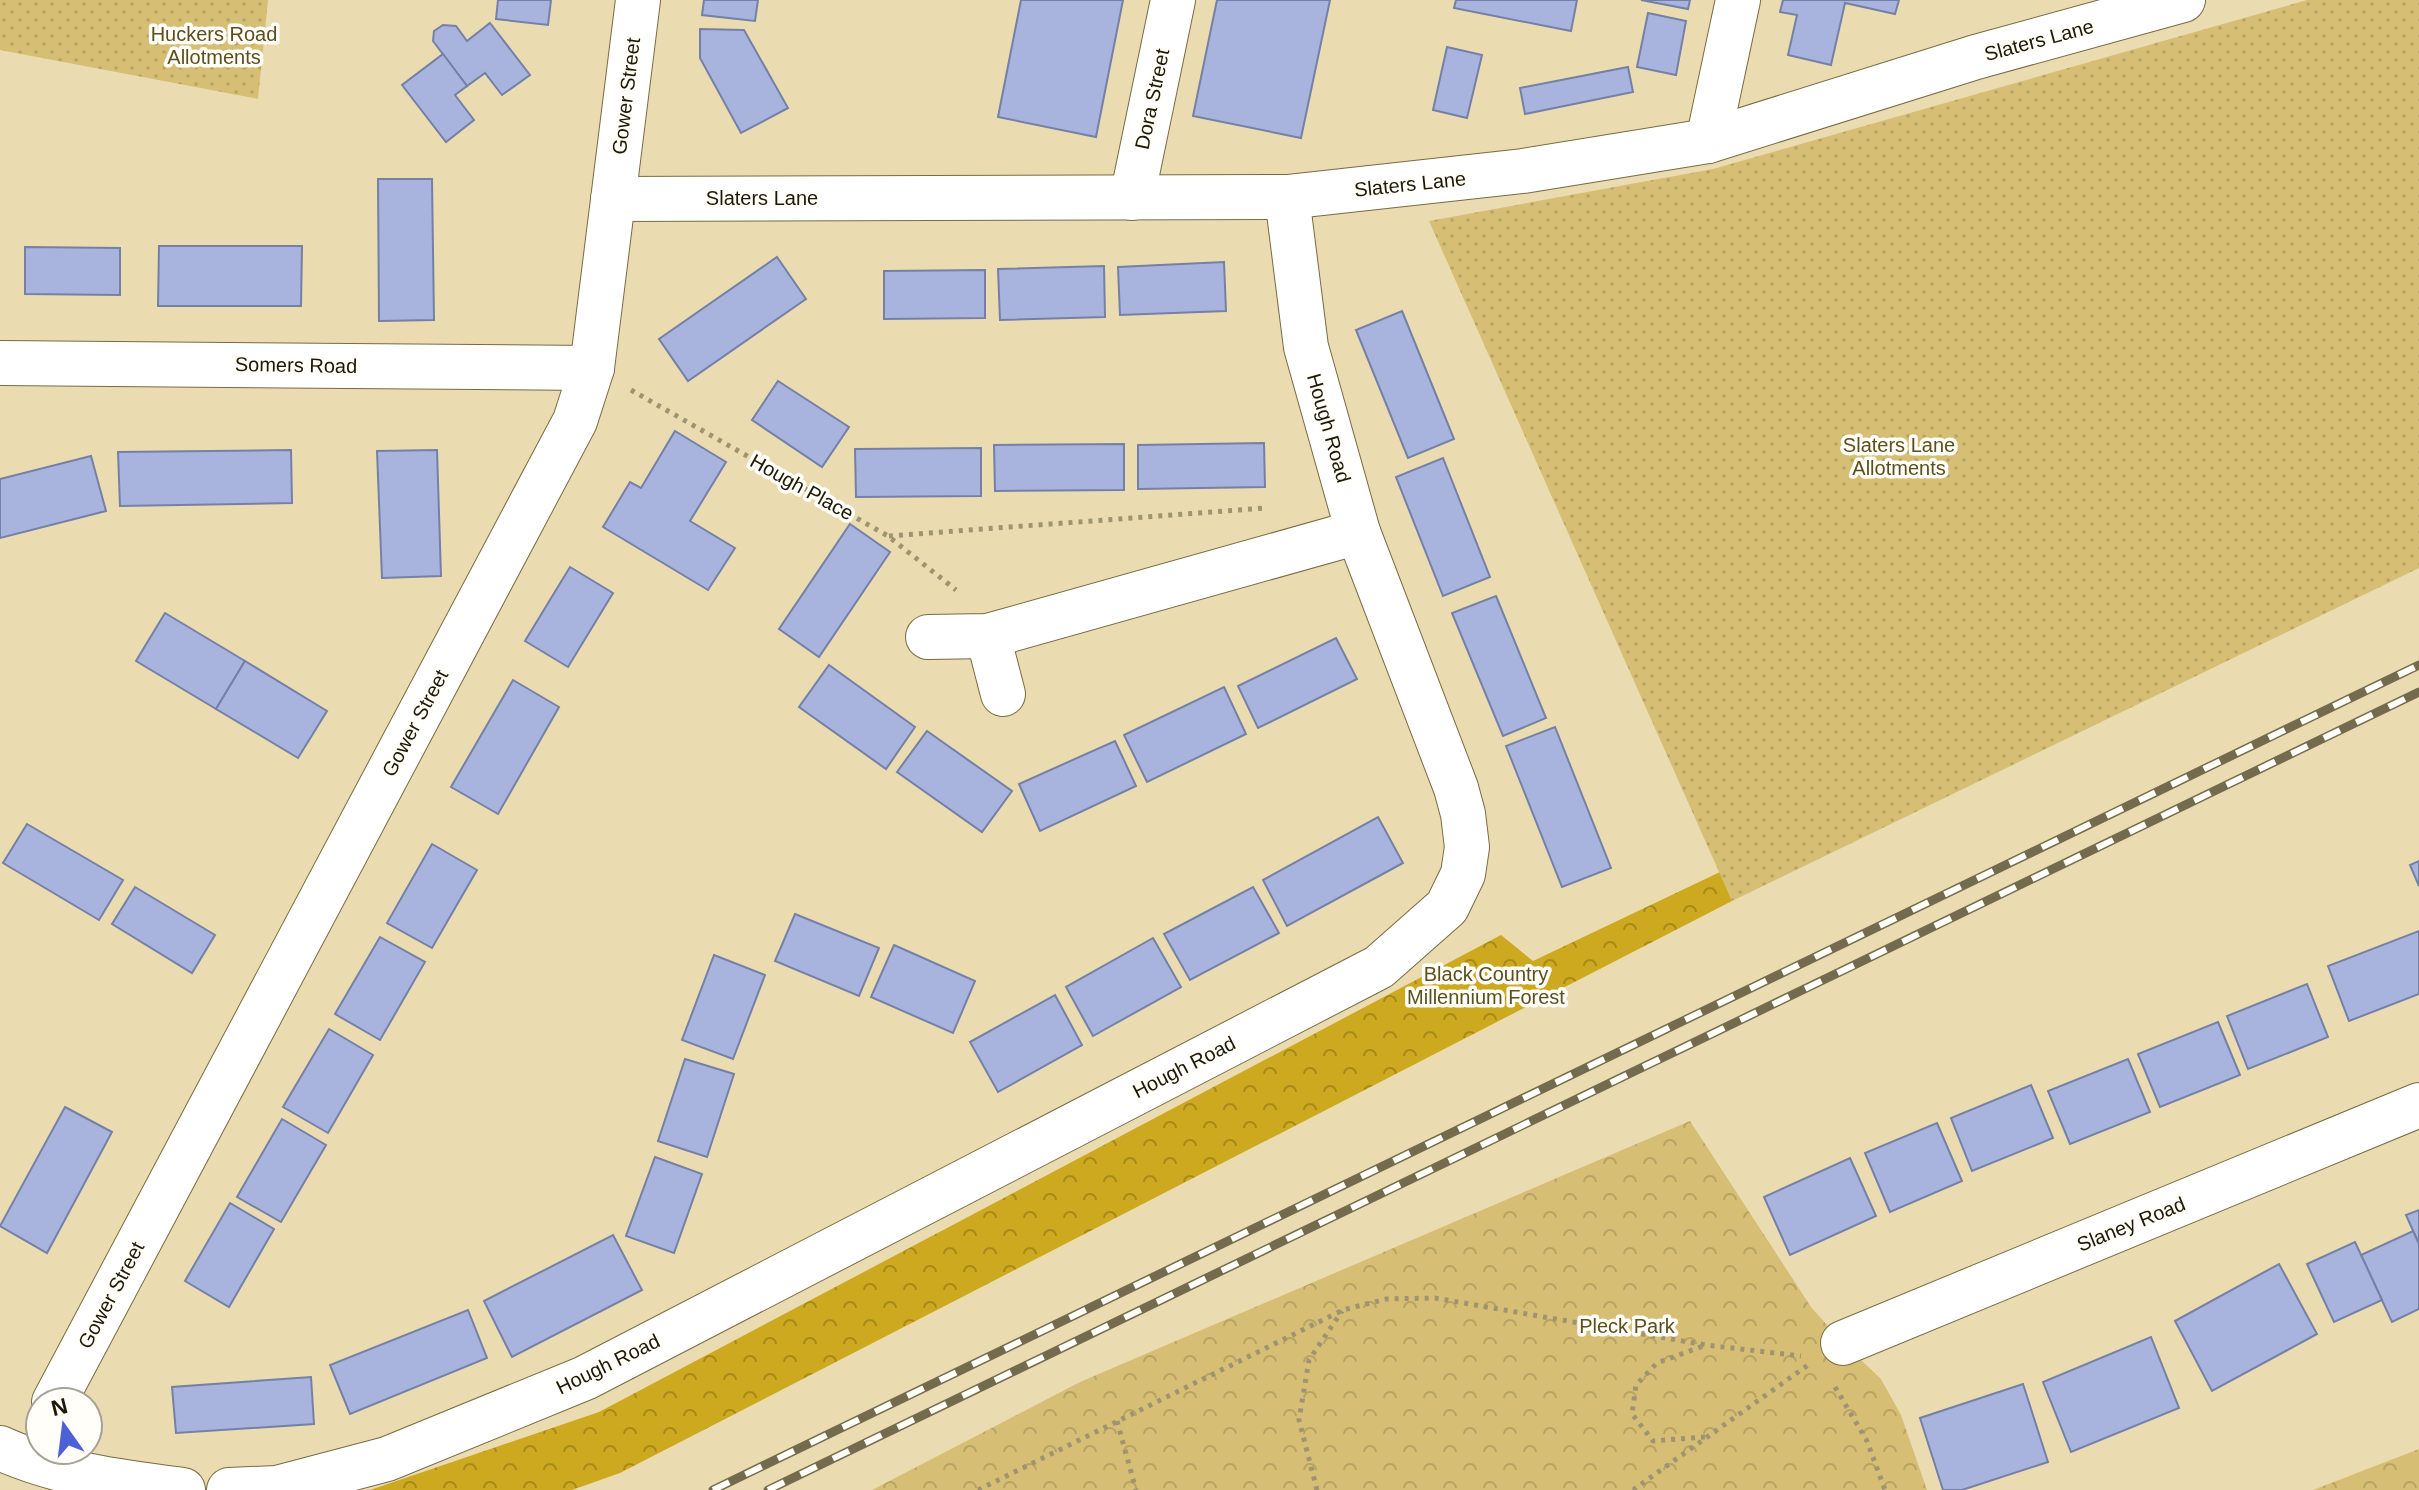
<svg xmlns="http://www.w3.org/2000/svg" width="2419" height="1490" font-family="Helvetica,sans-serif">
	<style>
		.forest { fill: url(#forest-crowns) }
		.park { fill: url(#park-crowns) }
		.garden { fill: url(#garden-dots) }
		.building { fill: #a8b4dd; stroke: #7580a6; stroke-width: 2 }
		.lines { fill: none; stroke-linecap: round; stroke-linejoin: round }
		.minor-casing { stroke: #786b43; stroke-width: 46 }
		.path { stroke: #9f9472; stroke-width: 5; stroke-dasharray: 4 6; stroke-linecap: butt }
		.minor { stroke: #fff; stroke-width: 44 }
		.rail-casing { stroke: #746b4f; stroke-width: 9 }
		.rail { stroke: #fffef9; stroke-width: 6; stroke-dasharray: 18; stroke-linecap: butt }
		.labels { text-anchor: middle; stroke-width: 7; stroke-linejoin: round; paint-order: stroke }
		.park-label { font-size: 20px; fill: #5d4e1d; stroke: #fffef9 }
		.street-label { font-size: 20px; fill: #1d1807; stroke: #fffef9 }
	</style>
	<defs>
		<pattern id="forest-crowns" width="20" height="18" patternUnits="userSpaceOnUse" patternTransform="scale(2)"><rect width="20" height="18" fill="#cda91f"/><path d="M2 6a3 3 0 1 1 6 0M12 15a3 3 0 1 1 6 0" fill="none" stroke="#a68919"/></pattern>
		<pattern id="park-crowns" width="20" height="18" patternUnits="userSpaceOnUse" patternTransform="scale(2)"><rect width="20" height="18" fill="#d6bf74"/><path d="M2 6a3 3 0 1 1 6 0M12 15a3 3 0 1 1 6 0" fill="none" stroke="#b7a363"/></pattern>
		<pattern id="garden-dots" width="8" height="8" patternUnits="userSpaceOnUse" patternTransform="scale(2)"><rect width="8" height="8" fill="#d6bf74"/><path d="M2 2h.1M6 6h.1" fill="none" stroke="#b7a363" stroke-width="1.8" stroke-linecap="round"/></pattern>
	</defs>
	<rect width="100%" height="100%" fill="#eadcb0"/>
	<polygon class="forest" points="1720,872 1732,901 620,1473 572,1490 370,1490 599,1412 1501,935 1533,961"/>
	<g class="park">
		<polygon points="1690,1121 1811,1307 1843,1343 1881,1379 1901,1415 1927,1490 872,1490 1080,1382"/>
		<polygon points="2419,1449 2419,1490 2313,1490"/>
	</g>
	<g class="garden">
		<polygon points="0,0 268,0 258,99 0,50"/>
		<polygon points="2307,0 2419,0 2419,568 1732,901 1429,221 1713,169"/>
	</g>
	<g class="building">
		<polygon points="498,0 551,0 548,25 496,19"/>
		<polygon points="704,0 758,0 755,21 702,15"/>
		<polygon points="1021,0 1123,0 1096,137 998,117"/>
		<polygon points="1217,0 1330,0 1301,138 1193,116"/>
		<polygon points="1456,0 1577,0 1571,31 1454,8"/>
		<polygon points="1641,0 1690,0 1688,9"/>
		<polygon points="1783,0 1899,0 1895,14 1845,3 1831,65 1788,55 1797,15 1780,12"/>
		<polygon points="1648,13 1686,21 1676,75 1637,67"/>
		<polygon points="490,23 530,75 502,95 485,73 467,86 433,41 434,31 443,25 456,26 467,41"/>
		<polygon points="700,29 744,30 788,108 741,133 700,58"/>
		<polygon points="1447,47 1482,55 1467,118 1433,110"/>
		<polygon points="443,54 467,86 455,95 474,120 446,142 402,85"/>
		<polygon points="1628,67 1633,92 1525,114 1520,88"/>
		<polygon points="378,179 432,179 434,320 379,321"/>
		<polygon points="159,246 302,246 301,306 158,306"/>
		<polygon points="25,247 120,248 120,295 25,294"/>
		<polygon points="777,257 806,299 688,381 659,339"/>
		<polygon points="1224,262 1226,311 1120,315 1118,267"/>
		<polygon points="1104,266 1105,317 1000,320 998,269"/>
		<polygon points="985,270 985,318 884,319 884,271"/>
		<polygon points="1402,311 1454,439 1408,458 1356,330"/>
		<polygon points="778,381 849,427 822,467 752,420"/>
		<polygon points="675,431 726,462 690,521 735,548 708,590 603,527 630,482 641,488"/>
		<polygon points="1264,443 1265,487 1138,489 1138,445"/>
		<polygon points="1124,444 1124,490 995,491 994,445"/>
		<polygon points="981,448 981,496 856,497 855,449"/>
		<polygon points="291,450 292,503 120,506 118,452"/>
		<polygon points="437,450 441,576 382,578 377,451"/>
		<polygon points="91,456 106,511 0,538 0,479"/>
		<polygon points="1443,458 1490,577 1443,596 1396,477"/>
		<polygon points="850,524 890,552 819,657 779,629"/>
		<polygon points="570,567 613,593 568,667 525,641"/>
		<polygon points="1496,596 1546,718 1503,736 1452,613"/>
		<polygon points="165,613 245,661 216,709 136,661"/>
		<polygon points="1336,638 1357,679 1258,728 1238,686"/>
		<polygon points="245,661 327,711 298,758 216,709"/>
		<polygon points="829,665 915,727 886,769 799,707"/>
		<polygon points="513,680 559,707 498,814 451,787"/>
		<polygon points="1224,687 1246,734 1147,782 1124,735"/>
		<polygon points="1555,727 1611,868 1562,887 1506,746"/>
		<polygon points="927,731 1012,791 982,832 897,772"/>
		<polygon points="1115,741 1136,786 1040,831 1019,784"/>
		<polygon points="1378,817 1403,863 1287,926 1263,880"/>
		<polygon points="27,824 123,880 99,920 3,863"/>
		<polygon points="432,844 477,870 432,948 387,923"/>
		<polygon points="2419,861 2419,886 2410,865"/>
		<polygon points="135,887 215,935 192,973 112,924"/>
		<polygon points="1253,887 1279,933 1190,980 1164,934"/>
		<polygon points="795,914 879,948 859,996 775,961"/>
		<polygon points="2419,931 2419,994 2349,1021 2328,966"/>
		<polygon points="380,937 425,962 380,1040 335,1014"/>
		<polygon points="1153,938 1181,987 1093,1036 1066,987"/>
		<polygon points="894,945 975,981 953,1033 871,997"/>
		<polygon points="714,955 765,975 733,1059 682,1040"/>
		<polygon points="2307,984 2328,1037 2248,1069 2227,1016"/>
		<polygon points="1055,995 1082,1045 998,1092 970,1042"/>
		<polygon points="2218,1022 2240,1075 2160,1107 2138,1054"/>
		<polygon points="329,1029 373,1055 328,1133 283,1107"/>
		<polygon points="685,1059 734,1074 707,1157 658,1141"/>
		<polygon points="2128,1059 2150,1112 2070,1144 2048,1091"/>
		<polygon points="2031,1085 2053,1138 1972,1171 1951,1118"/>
		<polygon points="65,1107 112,1132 47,1253 0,1226"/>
		<polygon points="282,1119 326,1145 281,1222 237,1197"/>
		<polygon points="1937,1123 1962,1181 1890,1212 1865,1153"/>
		<polygon points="655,1157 702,1174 674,1253 626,1236"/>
		<polygon points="1850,1158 1876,1216 1790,1255 1764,1197"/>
		<polygon points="230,1203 274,1229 229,1307 185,1281"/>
		<polygon points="2419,1210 2419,1244 2406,1215"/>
		<polygon points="2413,1231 2419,1244 2419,1309 2392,1322 2361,1255"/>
		<polygon points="613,1235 642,1290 512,1357 484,1301"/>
		<polygon points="2355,1242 2382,1300 2334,1322 2307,1264"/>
		<polygon points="2279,1264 2317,1334 2212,1391 2175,1321"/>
		<polygon points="468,1310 487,1358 350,1414 330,1365"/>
		<polygon points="2151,1337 2179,1408 2071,1452 2043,1382"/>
		<polygon points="311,1377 314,1424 176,1433 172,1387"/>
		<polygon points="2023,1384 2048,1462 1962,1490 1943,1490 1920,1418"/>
	</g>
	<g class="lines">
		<g class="minor-casing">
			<g id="minor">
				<polyline points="1708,141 1738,0"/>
				<polyline points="1132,198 1173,0"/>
				<polyline points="613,199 1287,197 1523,171 1708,141 1976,57 2183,0"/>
				<polyline points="0,363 592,368"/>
				<polyline points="988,636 1003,694"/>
				<polyline points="928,637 988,636 1358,532"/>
				<polyline points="1843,1343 2419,1105"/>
				<polyline points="54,1402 575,421 592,368 638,0"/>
				<path d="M0 1448C57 1474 121 1482 183 1490"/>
				<polyline points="229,1490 277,1488 387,1459 585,1378 1379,967 1447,907 1463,874 1467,847 1463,814 1456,788 1358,532 1306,347 1287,197"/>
			</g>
		</g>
		<g class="path">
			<polyline points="631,390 888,536 956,590"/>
			<polyline points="889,536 1266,508"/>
			<polyline points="1835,1387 1867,1441 1885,1490"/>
			<polyline points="1117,1421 1136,1490"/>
			<polyline points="1705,1437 1653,1441 1632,1414 1636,1385 1657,1363 1706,1345"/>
			<polyline points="978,1490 1343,1310 1386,1299 1435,1298 1706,1345 1801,1356"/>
			<polyline points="1317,1490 1299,1420 1309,1360 1342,1311"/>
			<polyline points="1633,1490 1808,1365"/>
		</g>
		<use href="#minor" class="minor"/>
		<g class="rail-casing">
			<g id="rail">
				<polyline points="713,1490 2419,665"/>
				<polyline points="768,1490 2419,692"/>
			</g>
		</g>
		<use href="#rail" class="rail"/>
	</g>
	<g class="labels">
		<g class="park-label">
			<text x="214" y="41">Huckers Road<tspan x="214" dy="23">Allotments</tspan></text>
			<text x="1899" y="452">Slaters Lane<tspan x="1899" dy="23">Allotments</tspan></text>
			<text x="1486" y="981">Black Country<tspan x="1486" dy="23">Millennium Forest</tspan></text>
			<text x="1627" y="1333">Pleck Park</text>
		</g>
		<g class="street-label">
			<text transform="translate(2039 40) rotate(-15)" y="7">Slaters Lane</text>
			<text transform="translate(626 96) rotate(-83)" y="7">Gower Street</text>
			<text transform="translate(1152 99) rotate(-78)" y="7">Dora Street</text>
			<text transform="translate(1410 184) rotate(-6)" y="7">Slaters Lane</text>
			<text x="762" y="205">Slaters Lane</text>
			<text transform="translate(296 365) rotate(1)" y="7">Somers Road</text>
			<text transform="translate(1329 428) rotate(74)" y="7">Hough Road</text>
			<text transform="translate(802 487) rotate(29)" y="7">Hough Place</text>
			<text transform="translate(415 723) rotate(-62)" y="7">Gower Street</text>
			<text transform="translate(1184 1067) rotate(-27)" y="7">Hough Road</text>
			<text transform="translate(2131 1224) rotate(-22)" y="7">Slaney Road</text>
			<text transform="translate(111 1295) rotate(-62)" y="7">Gower Street</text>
			<text transform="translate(608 1364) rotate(-26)" y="7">Hough Road</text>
		</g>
	</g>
	<g transform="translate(64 1426) rotate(346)"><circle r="38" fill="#fffef9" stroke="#a5a298" stroke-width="2"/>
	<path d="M0-6L14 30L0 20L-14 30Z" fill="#4e60d6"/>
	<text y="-12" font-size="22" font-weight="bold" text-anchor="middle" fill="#1d1807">N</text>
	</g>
</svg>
